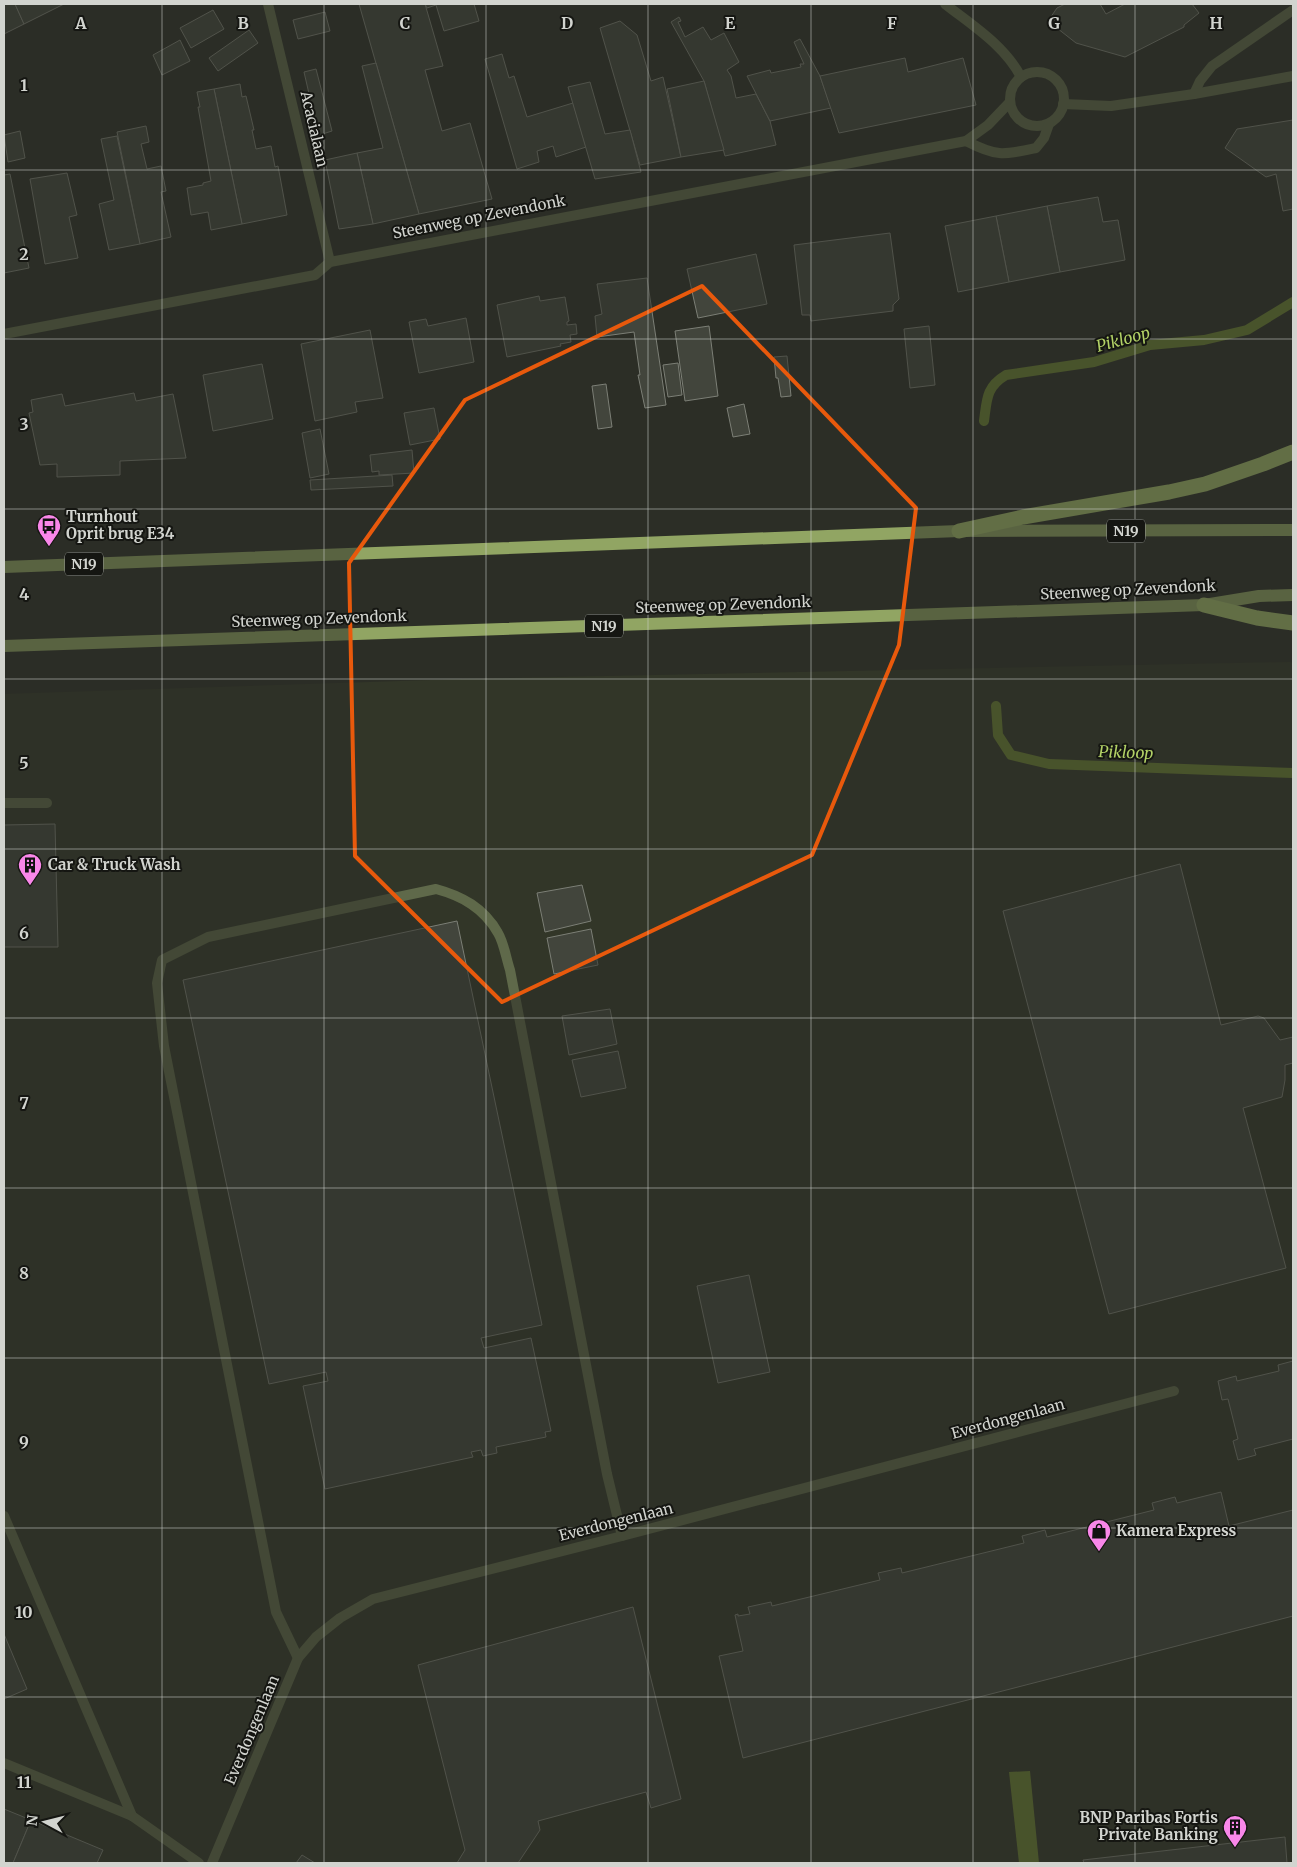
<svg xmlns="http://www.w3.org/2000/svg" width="1297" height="1867" font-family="Merriweather,serif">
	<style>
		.built { fill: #323628 }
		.water { fill: #6c8132 }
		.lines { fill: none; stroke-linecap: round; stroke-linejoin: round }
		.stream { stroke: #6c8132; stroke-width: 10 }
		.building { fill: #42453c; stroke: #7c7f76 }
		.service { stroke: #5f694a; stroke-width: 10 }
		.minor { stroke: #5f694a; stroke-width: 10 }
		.tertiary { stroke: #5f694a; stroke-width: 10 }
		.primary { stroke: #91a563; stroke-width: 12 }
		.motorway { stroke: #a4bc6c; stroke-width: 15 }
		.marked { fill: none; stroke: #e8590c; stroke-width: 4; stroke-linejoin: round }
		.grid { fill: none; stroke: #d2d4cf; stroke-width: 1; stroke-opacity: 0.55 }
		.labels { text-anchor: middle; stroke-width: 4; stroke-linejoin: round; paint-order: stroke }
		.shield { fill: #151612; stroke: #999b96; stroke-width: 1 }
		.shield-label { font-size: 14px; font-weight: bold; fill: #d2d4cf }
		.street-label { font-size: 15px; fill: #d2d4cf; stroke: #151612 }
		.poi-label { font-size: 15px; font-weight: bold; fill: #d2d4cf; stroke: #151612; text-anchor: start }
		.water-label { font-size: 16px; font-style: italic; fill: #b2d166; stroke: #151612 }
		.grid-label { font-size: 16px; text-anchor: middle; font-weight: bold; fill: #d2d4cf; stroke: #151612; stroke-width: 4; stroke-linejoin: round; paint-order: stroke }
	</style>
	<rect width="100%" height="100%" fill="#2c2e26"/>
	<polygon class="built" points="1290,662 1293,663 1293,1863 4,1863 4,694 461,679"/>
	<polygon class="water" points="1030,1771 1039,1863 1019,1863 1009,1772"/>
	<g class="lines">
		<g class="stream">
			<path d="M984 421C987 399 986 387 1006 375L1094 362 1150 345 1204 340 1247 330 1293 302"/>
			<polyline points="996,706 998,735 1011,755 1049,764 1293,773"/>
		</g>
	</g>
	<g class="building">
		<polygon points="4,4 15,4 24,24 4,34"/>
		<polygon points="15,4 64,4 24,24"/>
		<polygon points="359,4 425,4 443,66 425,70 442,131 470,123 492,199 419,214"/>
		<polygon points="425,4 474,4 479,21 444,31 436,5 427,8"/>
		<polygon points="1065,4 1100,4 1106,14 1125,4 1192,4 1199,13 1184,25 1184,27 1125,57 1076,43 1048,21 1057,8"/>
		<polygon points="213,10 224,29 191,48 180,28"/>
		<polygon points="325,12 330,31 298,39 293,20"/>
		<polygon points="679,17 681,21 678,22 685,37 703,27 711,40 724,33 739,62 727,70 731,76 736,98 756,94 770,121 776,145 725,156 704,81 671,22"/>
		<polygon points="620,21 637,35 651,81 663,77 681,157 640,165 600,28"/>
		<polygon points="249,30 258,43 218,71 209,58"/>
		<polygon points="800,39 820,76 831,108 770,121 747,76 770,70 771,73 801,67 800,64 804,64 794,42"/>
		<polygon points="180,40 190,61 162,75 153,55"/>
		<polygon points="502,54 509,78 514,76 527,117 573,103 586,147 556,157 553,146 537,151 539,162 517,169 485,59"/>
		<polygon points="905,58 908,72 963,58 976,105 839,133 820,76"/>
		<polygon points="376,63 419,214 373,224 357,153 383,148 362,66"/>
		<polygon points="316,69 332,131 316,136 307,99 310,98 304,72"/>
		<polygon points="704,81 724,150 681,157 667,89"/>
		<polygon points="590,82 605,134 630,130 641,172 595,179 568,87"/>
		<polygon points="240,84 242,97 246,96 254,130 252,130 256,149 271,146 275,167 278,166 287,215 242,224 214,89"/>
		<polygon points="214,89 242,224 211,230 208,212 191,215 187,188 203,185 203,183 211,181 198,107 200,107 197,92"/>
		<polygon points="1293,120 1293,209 1283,211 1276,174 1266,177 1225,148 1237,129"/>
		<polygon points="146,126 149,142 141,144 147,169 161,166 166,191 161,192 171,237 140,244 117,132"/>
		<polygon points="20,131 25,158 8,162 4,135"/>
		<polygon points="117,136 140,244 109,250 99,204 114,200 101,139"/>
		<polygon points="357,153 373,224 339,229 325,160"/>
		<polygon points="67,173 77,215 69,217 78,258 45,264 30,179"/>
		<polygon points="10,174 29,268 4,273 4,175"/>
		<polygon points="1098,197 1103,222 1118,220 1125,260 1060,272 1047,206"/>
		<polygon points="1047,206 1060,272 1009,282 996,216"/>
		<polygon points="996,216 1009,282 958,292 945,226"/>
		<polygon points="890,233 899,299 893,305 893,311 811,321 810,315 802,315 794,245"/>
		<polygon points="756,254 767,304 698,318 687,269"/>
		<polygon points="647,278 666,405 645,408 638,375 640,375 634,332 597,337 595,316 602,314 597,284"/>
		<polygon points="539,296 540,301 565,297 569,321 567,322 567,325 576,324 577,334 570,335 571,342 560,344 561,346 507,357 497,305"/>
		<polygon points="466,318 474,362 419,373 409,322 426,319 428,326"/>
		<polygon points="709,326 718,396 685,401 675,331"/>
		<polygon points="929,326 935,385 910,388 904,329"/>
		<polygon points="370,330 383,398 355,402 357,412 315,421 301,344"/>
		<polygon points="787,356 791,396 781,397 778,378 776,378 774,357"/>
		<polygon points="678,363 682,395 668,397 663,365"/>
		<polygon points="262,364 273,419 213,431 203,375"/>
		<polygon points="606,384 612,427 598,429 592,386"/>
		<polygon points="134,393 136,401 173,394 186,458 120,461 120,475 57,477 57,464 40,465 29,413 33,412 31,400 62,394 65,406"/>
		<polygon points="744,404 750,434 733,437 727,408"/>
		<polygon points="434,408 440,439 410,445 404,413"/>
		<polygon points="320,429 329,474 310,478 302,433"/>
		<polygon points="412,450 414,473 379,475 379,471 372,472 370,455"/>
		<polygon points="392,475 393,486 311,490 310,480"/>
		<polygon points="55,824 58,947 4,947 4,825"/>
		<polygon points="1180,864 1221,1025 1258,1016 1264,1018 1280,1040 1293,1037 1293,1063 1285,1065 1285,1080 1282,1097 1243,1108 1286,1268 1109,1314 1003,911"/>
		<polygon points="582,885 591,921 545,932 537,893"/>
		<polygon points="457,921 542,1325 481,1338 484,1348 531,1338 551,1431 545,1432 546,1437 496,1447 497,1453 483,1456 481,1450 471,1452 473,1457 325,1489 303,1386 328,1381 326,1372 269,1384 183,980"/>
		<polygon points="591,929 598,965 554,974 547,938"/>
		<polygon points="610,1009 617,1044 569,1055 562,1016"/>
		<polygon points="618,1051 626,1088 581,1097 572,1060"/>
		<polygon points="749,1275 770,1372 718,1383 697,1286"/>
		<polygon points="1293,1361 1293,1439 1254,1449 1256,1455 1238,1460 1233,1441 1238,1439 1228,1399 1222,1400 1218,1381 1236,1376 1237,1381 1279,1371 1278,1365"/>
		<polygon points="1221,1492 1229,1526 1293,1510 1293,1616 743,1758 719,1656 743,1651 735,1615 738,1614 738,1616 750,1614 748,1607 771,1602 772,1606 880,1580 878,1573 901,1568 902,1573 1024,1543 1022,1536 1045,1530 1047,1537 1154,1510 1152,1503 1175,1497 1177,1503"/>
		<polygon points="633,1607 681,1799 651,1808 646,1792 538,1821 540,1830 518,1863 457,1863 465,1850 418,1665"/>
		<polygon points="4,1634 27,1689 4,1699"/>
		<polygon points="4,1809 31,1820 13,1863 4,1863"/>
		<polygon points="31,1820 103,1850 97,1863 13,1863"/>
		<polygon points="1285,1837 1287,1863 1084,1863 1083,1860"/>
		<polygon points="302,1855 315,1863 296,1863"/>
	</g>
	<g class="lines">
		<g class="service">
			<polyline points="4,803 47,803"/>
			<path d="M298 1658 276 1612 164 1046 157 983 162 960 208 937 436 889C462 896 484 908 498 933 504 943 506 958 510 970L607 1474 622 1536"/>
		</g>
		<g class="minor">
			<polyline points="268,4 330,262"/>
			<polyline points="1194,94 1200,81 1212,66 1293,10"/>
			<polyline points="1063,104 1111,106 1194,94 1293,76"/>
			<polyline points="4,1516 132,1816"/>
			<polyline points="4,1763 132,1816 199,1863"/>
			<polyline points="212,1863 298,1658 316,1637 340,1618 373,1599 622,1536 1174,1391"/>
		</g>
		<g class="tertiary">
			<path d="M945 4C973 26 1004 45 1021 77"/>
			<circle cx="1037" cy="99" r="27"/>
			<path d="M966 141C997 157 1003 155 1036 148L1044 138 1049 124"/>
			<polyline points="4,334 315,275 330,262 966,141 988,125 1010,102"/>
		</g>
		<g class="primary">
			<polyline points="4,567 959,531 1293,530"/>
			<polyline points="4,646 1204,605 1259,596 1293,595"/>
		</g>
		<g class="motorway">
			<polyline points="959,531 1023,517 1169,492 1205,484 1263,464 1293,452"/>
			<polyline points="1204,605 1257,618 1293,623"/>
		</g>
	</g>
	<path d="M0 0H1297V1867H0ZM702 286 916 508 899 645 812 855 502 1002 355 856 349 563 465 400Z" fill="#2c2e26" fill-opacity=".55" fill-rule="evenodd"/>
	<path class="marked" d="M702 286 916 508 899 645 812 855 502 1002 355 856 349 563 465 400Z"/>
	<path class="grid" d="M162 4V1863M324 4V1863M486 4V1863M648 4V1863M811 4V1863M973 4V1863M1135 4V1863M4 170H1293M4 339H1293M4 509H1293M4 679H1293M4 849H1293M4 1018H1293M4 1188H1293M4 1358H1293M4 1528H1293M4 1697H1293"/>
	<defs>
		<g id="bus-pin" transform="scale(1.25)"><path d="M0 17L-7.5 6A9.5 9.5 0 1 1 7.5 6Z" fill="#f987e9" stroke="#151612"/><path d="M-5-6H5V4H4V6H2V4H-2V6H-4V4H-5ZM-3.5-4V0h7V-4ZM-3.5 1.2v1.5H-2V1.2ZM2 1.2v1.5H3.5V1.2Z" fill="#111"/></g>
		<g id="building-pin" transform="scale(1.25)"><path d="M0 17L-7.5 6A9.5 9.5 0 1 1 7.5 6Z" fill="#f987e9" stroke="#151612"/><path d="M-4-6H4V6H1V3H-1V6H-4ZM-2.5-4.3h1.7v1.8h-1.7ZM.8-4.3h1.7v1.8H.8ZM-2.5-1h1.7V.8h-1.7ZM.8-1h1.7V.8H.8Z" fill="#111"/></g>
		<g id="shop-pin" transform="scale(1.25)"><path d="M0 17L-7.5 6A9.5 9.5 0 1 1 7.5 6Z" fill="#f987e9" stroke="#151612"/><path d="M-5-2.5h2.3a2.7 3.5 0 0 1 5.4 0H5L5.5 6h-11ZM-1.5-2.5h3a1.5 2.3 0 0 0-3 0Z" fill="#111"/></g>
	</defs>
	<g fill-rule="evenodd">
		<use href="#bus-pin" x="49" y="526"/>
		<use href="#building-pin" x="30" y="865"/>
		<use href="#shop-pin" x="1099" y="1531"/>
		<use href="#building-pin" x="1235" y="1827"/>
	</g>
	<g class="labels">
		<g class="shield">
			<rect x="1107" y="519.5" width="38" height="23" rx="4"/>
			<rect x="65" y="552.5" width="38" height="23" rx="4"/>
			<rect x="585" y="614.5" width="38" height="23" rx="4"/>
		</g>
		<g class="shield-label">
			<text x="1126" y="536">N19</text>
			<text x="84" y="569">N19</text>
			<text x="604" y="631">N19</text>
		</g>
		<g class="street-label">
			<text transform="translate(314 129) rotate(77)" y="5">Acacialaan</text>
			<text transform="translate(479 217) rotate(-11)" y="5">Steenweg op Zevendonk</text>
			<text transform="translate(1128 590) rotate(-3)" y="5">Steenweg op Zevendonk</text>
			<text transform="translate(723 605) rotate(-2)" y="5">Steenweg op Zevendonk</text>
			<text transform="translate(319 619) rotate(-2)" y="5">Steenweg op Zevendonk</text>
			<text transform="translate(1008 1419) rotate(-15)" y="5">Everdongenlaan</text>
			<text transform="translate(616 1522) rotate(-14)" y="5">Everdongenlaan</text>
			<text transform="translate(252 1730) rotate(-67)" y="5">Everdongenlaan</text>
		</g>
		<g class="poi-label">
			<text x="66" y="522">Turnhout<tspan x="66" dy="17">Oprit brug E34</tspan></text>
			<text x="48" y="870">Car &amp; Truck Wash</text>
			<text x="1116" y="1536">Kamera Express</text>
			<text x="1218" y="1823" text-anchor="end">BNP Paribas Fortis<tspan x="1218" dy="17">Private Banking</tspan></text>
		</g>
		<g class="water-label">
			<text transform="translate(1123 339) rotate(-15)" y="6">Pikloop</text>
			<text transform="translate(1126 752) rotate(2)" y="6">Pikloop</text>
		</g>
	</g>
	<g class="grid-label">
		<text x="81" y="29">A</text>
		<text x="243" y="29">B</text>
		<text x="405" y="29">C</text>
		<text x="567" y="29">D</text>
		<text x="730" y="29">E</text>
		<text x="892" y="29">F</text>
		<text x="1054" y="29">G</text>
		<text x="1216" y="29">H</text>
		<text x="24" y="91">1</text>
		<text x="24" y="260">2</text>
		<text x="24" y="430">3</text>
		<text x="24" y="600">4</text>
		<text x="24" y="769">5</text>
		<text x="24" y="939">6</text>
		<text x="24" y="1109">7</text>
		<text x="24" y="1279">8</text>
		<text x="24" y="1448">9</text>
		<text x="24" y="1618">10</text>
		<text x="24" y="1788">11</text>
	</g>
	<rect width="1297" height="1867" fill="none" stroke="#d2d4cf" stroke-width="10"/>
	<g transform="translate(45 1822) rotate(277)" stroke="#151612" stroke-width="4" paint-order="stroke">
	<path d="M0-4L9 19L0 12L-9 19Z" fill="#d2d4cf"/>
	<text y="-8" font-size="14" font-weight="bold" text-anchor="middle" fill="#d2d4cf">N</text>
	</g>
</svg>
